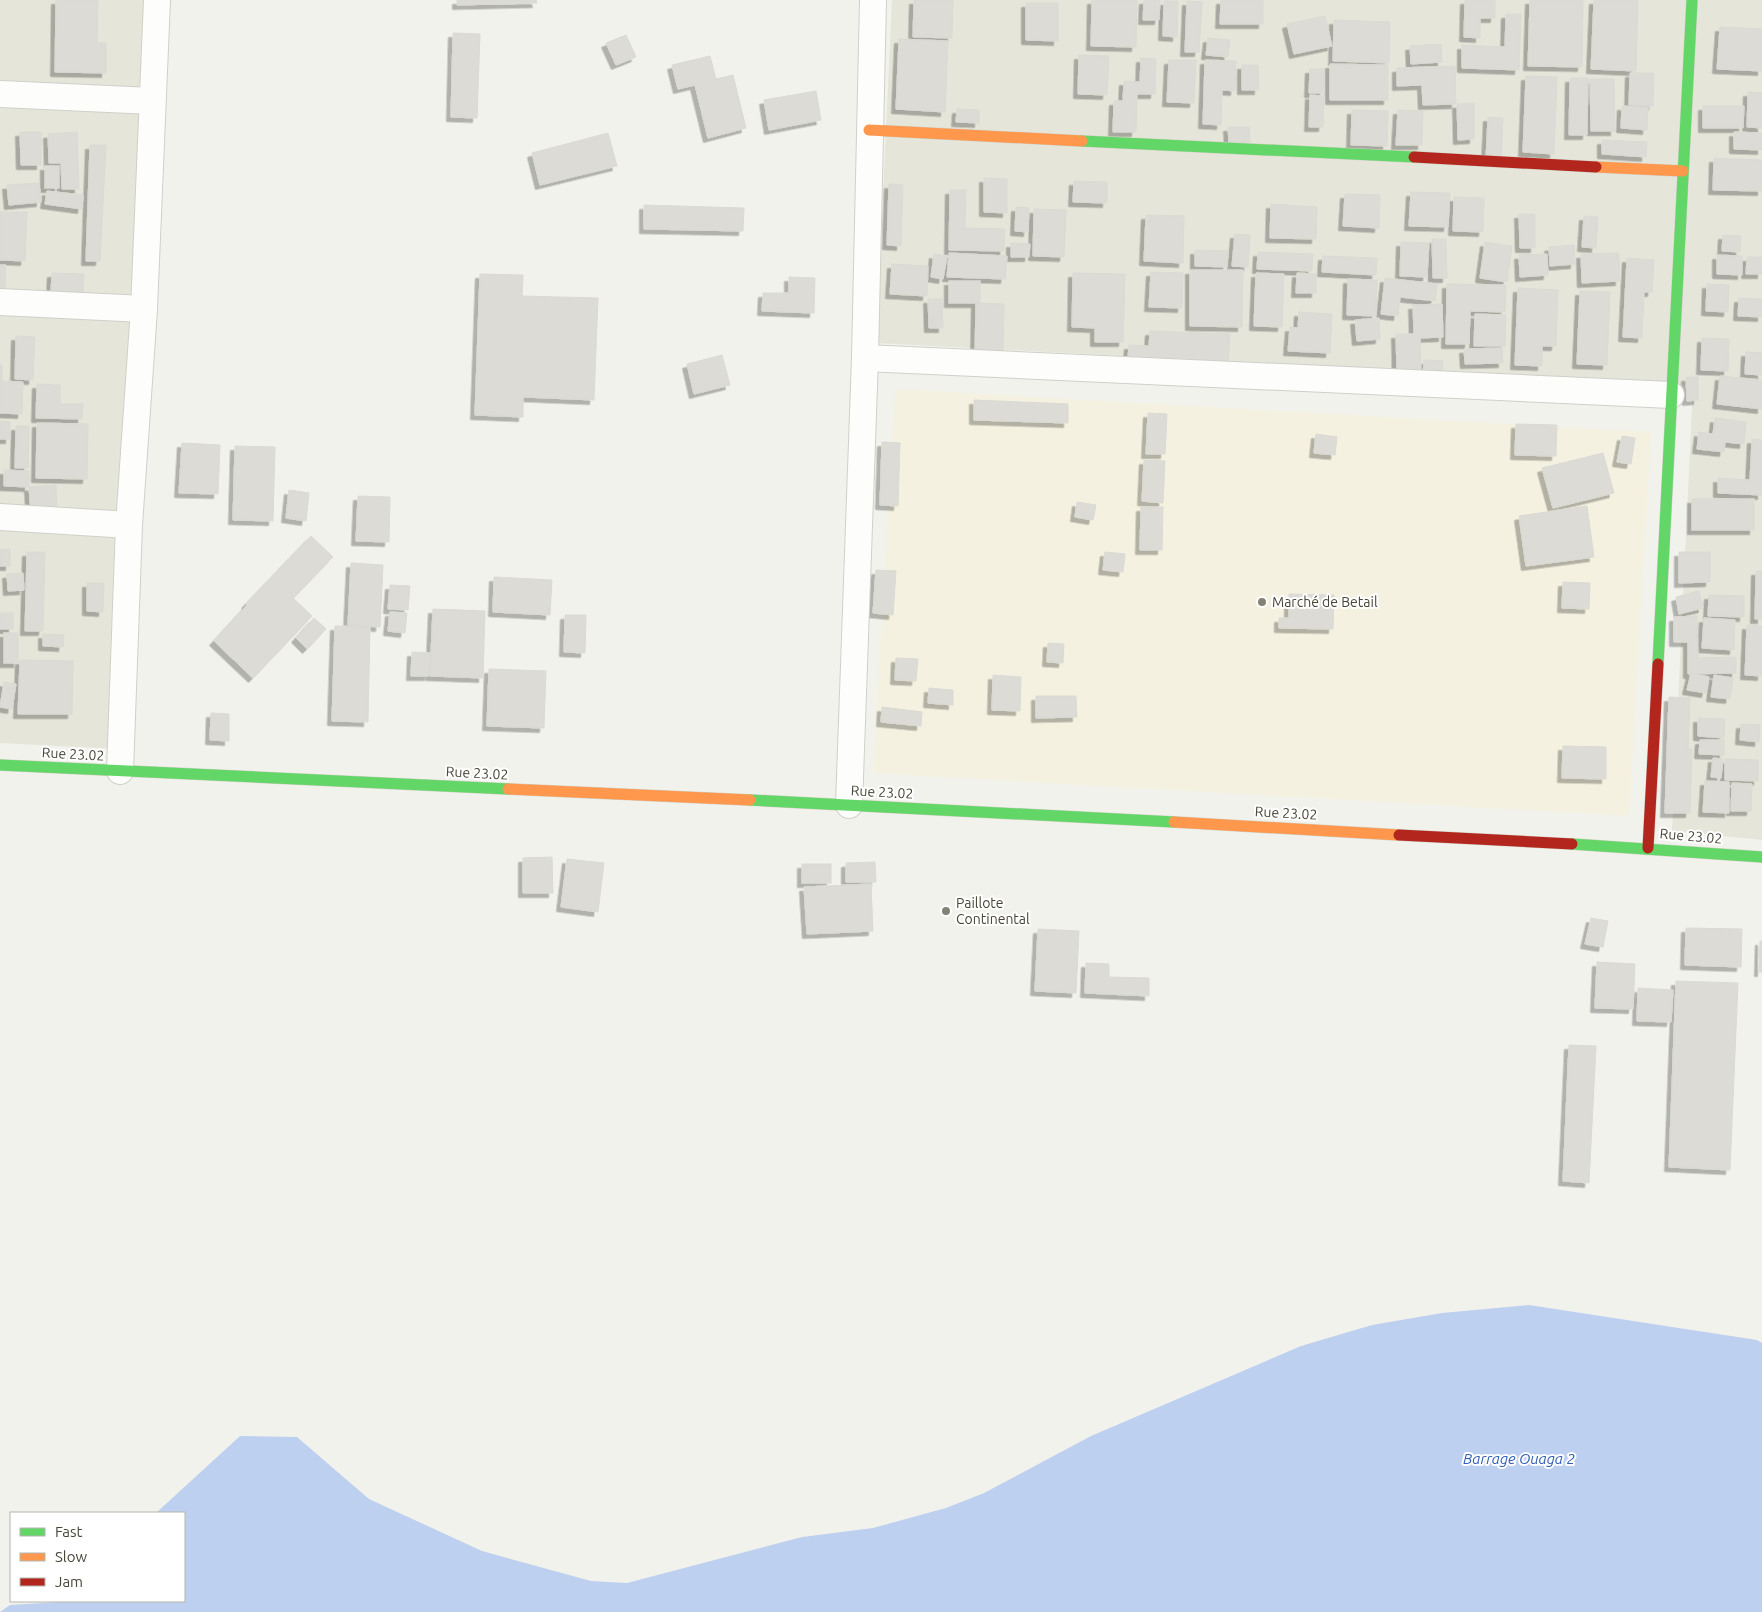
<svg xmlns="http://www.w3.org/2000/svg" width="1762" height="1612" font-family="Ubuntu,sans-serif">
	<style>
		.residential { fill: #e6e5da }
		.commercial { fill: #f4f1e0 }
		.water { fill: #bed0ef }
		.building { fill: #dcdbd5; stroke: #dadad3; filter: url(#shadow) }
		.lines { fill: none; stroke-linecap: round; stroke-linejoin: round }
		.street-casing { stroke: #d0d0ca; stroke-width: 28 }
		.fast-casing { stroke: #d2d2c6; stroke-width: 12 }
		.slow-casing { stroke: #d2d2c6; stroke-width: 12 }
		.jam-casing { stroke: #d2d2c6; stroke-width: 12 }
		.street { stroke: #fdfdfc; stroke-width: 26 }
		.fast { stroke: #63d668; stroke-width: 11 }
		.slow { stroke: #ff974d; stroke-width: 11 }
		.jam { stroke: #b3261e; stroke-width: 11 }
		.poi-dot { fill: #848277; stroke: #fff; stroke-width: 2 }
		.labels { text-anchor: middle; stroke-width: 4; stroke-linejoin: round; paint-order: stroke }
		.poi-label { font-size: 14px; fill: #494638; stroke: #fff; text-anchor: start }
		.street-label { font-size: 14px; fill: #494638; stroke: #fff }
		.water-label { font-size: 15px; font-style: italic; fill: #315db5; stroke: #fff }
	</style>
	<defs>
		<filter id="shadow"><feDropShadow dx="-4.5" dy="4.5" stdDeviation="0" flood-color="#0004"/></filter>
	</defs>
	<rect width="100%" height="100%" fill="#f2f2ed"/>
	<g class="residential">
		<polygon points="0,0 149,0 117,749 0,743"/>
		<polygon points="892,0 1762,0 1762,840 1672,831 1693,386 876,343"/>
	</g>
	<polygon class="commercial" points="895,389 1651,432 1629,816 873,773"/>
	<polygon class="water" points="1529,1305 1757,1340 1762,1343 1762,1612 0,1612 10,1605 73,1601 184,1601 184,1513 156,1513 240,1436 297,1437 369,1499 482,1551 591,1581 627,1583 802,1537 873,1528 946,1508 984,1493 1091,1436 1301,1346 1372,1325 1442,1313"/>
	<g class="building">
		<polygon points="56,0 98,0 97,43 106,43 106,73 55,72"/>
		<polygon points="457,0 536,0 537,3 457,5"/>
		<polygon points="914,0 953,0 952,38 913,37"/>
		<polygon points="1092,0 1137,0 1136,47 1091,46"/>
		<polygon points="1144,0 1160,0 1159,20 1143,20"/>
		<polygon points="1221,0 1263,0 1263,24 1220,24"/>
		<polygon points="1465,0 1495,0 1495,18 1480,18 1480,38 1464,37"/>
		<polygon points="1530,0 1583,0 1582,67 1528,66"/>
		<polygon points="1594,0 1638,0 1636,71 1591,69"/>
		<polygon points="1164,1 1178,1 1177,37 1163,36"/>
		<polygon points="1187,1 1202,2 1199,52 1185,52"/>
		<polygon points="1026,3 1058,3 1058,41 1026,40"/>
		<polygon points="1506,14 1521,14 1519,70 1462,68 1462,45 1505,47"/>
		<polygon points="1325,16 1332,46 1294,54 1287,24"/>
		<polygon points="1334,20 1390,22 1389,63 1333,61"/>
		<polygon points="1720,27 1762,29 1762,71 1717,69"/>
		<polygon points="453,33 480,34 477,118 451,117"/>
		<polygon points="626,35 636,57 616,65 606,43"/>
		<polygon points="1208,38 1230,40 1228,57 1206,55"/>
		<polygon points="899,39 948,41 945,112 896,109"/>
		<polygon points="1441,44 1442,62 1411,64 1410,46"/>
		<polygon points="1079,55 1109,56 1107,95 1078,94"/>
		<polygon points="710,56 716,79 733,75 746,128 708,138 695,85 678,89 672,65"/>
		<polygon points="1141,58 1156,59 1155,94 1137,94 1136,132 1113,132 1114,101 1123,101 1124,81 1140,82"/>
		<polygon points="1169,60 1196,60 1194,103 1167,102"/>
		<polygon points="1205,60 1236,61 1235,91 1222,90 1221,125 1203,124"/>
		<polygon points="1330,64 1388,65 1388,100 1330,100"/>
		<polygon points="1242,65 1258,65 1259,90 1242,90"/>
		<polygon points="1455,66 1456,104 1423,105 1422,85 1397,86 1397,68"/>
		<polygon points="1310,69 1324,69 1324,93 1309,93"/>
		<polygon points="1630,73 1654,73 1653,106 1629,105"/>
		<polygon points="1526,76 1557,77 1554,154 1523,152"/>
		<polygon points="1570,78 1588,78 1587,135 1569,135"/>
		<polygon points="1590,79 1614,79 1615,131 1591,131"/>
		<polygon points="816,91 821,120 769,130 764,100"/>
		<polygon points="1748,92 1762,93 1762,128 1747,127"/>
		<polygon points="1310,95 1324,96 1323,127 1309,127"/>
		<polygon points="1474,103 1474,139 1458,140 1457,104"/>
		<polygon points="1622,106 1648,107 1647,130 1621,128"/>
		<polygon points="1703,106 1744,106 1743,128 1703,128"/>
		<polygon points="957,109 979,110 979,123 956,122"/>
		<polygon points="1352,110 1388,111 1387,146 1351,145"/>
		<polygon points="1398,110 1423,111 1422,145 1396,145"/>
		<polygon points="1488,117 1503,118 1501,160 1486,159"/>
		<polygon points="1228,127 1249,127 1250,142 1229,143"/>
		<polygon points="20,132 41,132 41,165 21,165"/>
		<polygon points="77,132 79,189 62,189 61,163 49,163 48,134"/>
		<polygon points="1734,132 1762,133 1762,150 1734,149"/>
		<polygon points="608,133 617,166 540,185 532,153"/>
		<polygon points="1602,140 1647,142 1646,157 1602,154"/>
		<polygon points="90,145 106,145 100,261 86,261"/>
		<polygon points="1714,158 1762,160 1762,191 1713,190"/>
		<rect x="45" y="166" width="14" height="22"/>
		<polygon points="984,178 1007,179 1007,213 984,212"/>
		<polygon points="1074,181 1107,182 1107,203 1073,202"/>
		<polygon points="39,183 41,202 9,205 7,185"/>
		<polygon points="889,184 903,185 901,246 887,245"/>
		<polygon points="950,190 966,190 965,228 1005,229 1004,251 949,250"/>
		<polygon points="47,191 83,195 82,209 45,204"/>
		<polygon points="1411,192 1450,193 1448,227 1409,226"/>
		<polygon points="1345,194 1380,195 1379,228 1343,226"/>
		<polygon points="1454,197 1484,198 1483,232 1453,231"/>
		<polygon points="1271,204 1317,207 1316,239 1270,238"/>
		<polygon points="644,205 744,208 743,231 644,229"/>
		<polygon points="1016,207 1029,208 1028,232 1015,231"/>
		<polygon points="1034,209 1066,210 1064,257 1033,256"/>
		<polygon points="0,212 27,212 25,261 0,260"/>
		<polygon points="1519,214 1535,214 1535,248 1520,248"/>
		<polygon points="1146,215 1184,216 1183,263 1144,261"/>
		<polygon points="1584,216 1598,217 1596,248 1582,247"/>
		<polygon points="1235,234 1250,235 1248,267 1232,266"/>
		<polygon points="1723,235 1741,236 1740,252 1722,251"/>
		<polygon points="1432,239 1446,239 1447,278 1433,278"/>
		<polygon points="1401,242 1429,243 1427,277 1400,276"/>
		<polygon points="1485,242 1512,246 1507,282 1480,278"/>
		<polygon points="1011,243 1030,244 1029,257 1011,257"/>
		<polygon points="1574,245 1575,264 1550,266 1549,247"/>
		<polygon points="1195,250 1228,251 1227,267 1195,266"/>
		<polygon points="1258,252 1313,254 1312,271 1257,269"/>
		<polygon points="949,253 1007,256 1005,279 947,277"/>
		<polygon points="1619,253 1620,281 1582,283 1581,254"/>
		<polygon points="934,254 947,256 943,279 931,277"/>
		<polygon points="1547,254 1548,275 1520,277 1519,255"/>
		<polygon points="1717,255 1742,256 1742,275 1717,274"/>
		<polygon points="1323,256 1377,258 1376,275 1322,272"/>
		<polygon points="1747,257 1762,257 1762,274 1746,274"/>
		<polygon points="1627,258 1654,260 1652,292 1644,292 1642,338 1623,337"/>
		<polygon points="892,264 928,266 927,296 890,294"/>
		<polygon points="0,265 6,265 5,288 0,288"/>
		<polygon points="1190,270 1243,270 1242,327 1190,326"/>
		<polygon points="1151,272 1183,273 1182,308 1149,307"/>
		<polygon points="52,273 84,274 83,293 51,292"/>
		<polygon points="1073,273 1125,274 1123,342 1095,342 1095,328 1072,327"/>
		<polygon points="1256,273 1284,274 1282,327 1254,326"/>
		<polygon points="1297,273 1316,274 1316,293 1296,293"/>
		<polygon points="480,274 523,275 522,296 598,298 594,400 523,397 523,417 475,415"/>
		<polygon points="789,277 815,278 814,313 762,311 763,293 789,293"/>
		<polygon points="1385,278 1437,284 1435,301 1400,297 1398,316 1381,314"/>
		<polygon points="1348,279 1377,280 1376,316 1347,315"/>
		<rect x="949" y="281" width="31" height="22"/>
		<polygon points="1447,284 1506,285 1505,312 1470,311 1469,344 1446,344"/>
		<polygon points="1707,284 1729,285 1728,312 1706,311"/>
		<polygon points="1518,288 1558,290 1556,346 1542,346 1542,366 1515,365"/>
		<polygon points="1580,291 1610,292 1607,365 1577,364"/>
		<polygon points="1739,298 1762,299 1762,317 1738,316"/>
		<polygon points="928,299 942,299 943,328 929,328"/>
		<polygon points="976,303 1004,304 1003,353 975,352"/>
		<polygon points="1442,304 1443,337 1420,338 1421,374 1397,375 1396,334 1414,334 1413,305"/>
		<polygon points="1299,312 1332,314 1330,353 1288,351 1290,327 1298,328"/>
		<polygon points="1475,314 1506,315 1505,346 1474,346"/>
		<polygon points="1379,318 1380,339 1357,341 1355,320"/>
		<polygon points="1150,331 1230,334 1228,362 1128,358 1129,345 1149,346"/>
		<polygon points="16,336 35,337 33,380 15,379"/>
		<polygon points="1702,338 1729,339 1728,371 1701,370"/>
		<polygon points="1502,348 1503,363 1465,364 1464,349"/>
		<polygon points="1746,352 1762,353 1762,375 1745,374"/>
		<polygon points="722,355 730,385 694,394 687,364"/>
		<polygon points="1424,360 1443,361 1442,377 1423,375"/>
		<polygon points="0,365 2,365 2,381 23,382 22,414 0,413"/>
		<polygon points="1720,376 1762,380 1762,409 1717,404"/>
		<polygon points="1686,377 1698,377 1698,400 1687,401"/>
		<polygon points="37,384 60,385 60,404 83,404 82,419 36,418"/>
		<polygon points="974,400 1068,404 1068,423 974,420"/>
		<polygon points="1148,413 1167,414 1165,454 1146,454"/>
		<polygon points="1715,418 1746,422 1744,444 1725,442 1724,452 1697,449 1699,432 1713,434"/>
		<polygon points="0,421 10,422 10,439 0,439"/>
		<polygon points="37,423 88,424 87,479 36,478"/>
		<polygon points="1516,424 1557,425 1556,456 1515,455"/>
		<polygon points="16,426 29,426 28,468 15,468"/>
		<polygon points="1316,434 1337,437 1335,455 1314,453"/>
		<polygon points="1622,436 1635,438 1631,464 1617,462"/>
		<polygon points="1752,439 1762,440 1762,495 1718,493 1718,478 1750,480"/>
		<polygon points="882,442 900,443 898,506 880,505"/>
		<polygon points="182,443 220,445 218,494 179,493"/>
		<polygon points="235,446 275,447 273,521 233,520"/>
		<polygon points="1603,453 1614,493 1553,508 1542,468"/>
		<polygon points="1144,460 1165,461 1163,503 1142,501"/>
		<polygon points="4,470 29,471 29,487 4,486"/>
		<polygon points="56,485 57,514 31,515 29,487"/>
		<polygon points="289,490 309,493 306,521 286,518"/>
		<polygon points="358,496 390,497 389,542 356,541"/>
		<rect x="1692" y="499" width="62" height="31"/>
		<polygon points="1077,502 1096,505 1093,520 1075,517"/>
		<polygon points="1587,506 1594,557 1526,566 1519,516"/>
		<polygon points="1141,507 1163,507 1162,550 1140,550"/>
		<polygon points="311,536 333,557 293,598 312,616 253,678 214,641 247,605 246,604"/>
		<polygon points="10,549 10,566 0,566 0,550"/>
		<polygon points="27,552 45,552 43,631 25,631"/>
		<polygon points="1105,552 1125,554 1123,572 1103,570"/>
		<polygon points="1679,552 1710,552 1710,582 1679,583"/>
		<polygon points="351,563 383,565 380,627 348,625"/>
		<polygon points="876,570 896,571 893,615 873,613"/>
		<polygon points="1756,571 1762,571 1762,619 1755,619"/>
		<polygon points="23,573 24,590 8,591 7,574"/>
		<polygon points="494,577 552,580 550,615 493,612"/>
		<polygon points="1563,582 1590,583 1589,609 1562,608"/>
		<polygon points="87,583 104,583 103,612 87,611"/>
		<polygon points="390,585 410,586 408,610 388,609"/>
		<polygon points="1699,591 1703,608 1679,614 1676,597"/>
		<polygon points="1289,594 1334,595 1333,629 1279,628 1279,618 1289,618"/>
		<polygon points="1709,595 1744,596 1744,617 1708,616"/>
		<polygon points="433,609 485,611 483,678 430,676"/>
		<polygon points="390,612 407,613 405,633 388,631"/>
		<rect x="0" y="613" width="13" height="16"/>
		<polygon points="565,615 586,615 585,653 564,652"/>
		<polygon points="1697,616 1698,658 1736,657 1736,673 1688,674 1688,642 1674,642 1674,617"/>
		<polygon points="314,618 326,629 307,649 296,638"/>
		<polygon points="1704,618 1735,620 1734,650 1702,648"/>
		<polygon points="1747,625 1762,626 1762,676 1745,675"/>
		<polygon points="335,626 370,627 368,722 332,721"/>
		<rect x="4" y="633" width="14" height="30"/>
		<polygon points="43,634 64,635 63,647 43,646"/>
		<polygon points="1048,643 1064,644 1063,663 1047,662"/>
		<polygon points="412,652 430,653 429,676 411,676"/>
		<polygon points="896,658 918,659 916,681 895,680"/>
		<polygon points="20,660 73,661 72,714 18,714"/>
		<polygon points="489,669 546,671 544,728 487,726"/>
		<polygon points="1691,673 1709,677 1706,693 1687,690"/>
		<polygon points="993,675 1021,677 1020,711 992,710"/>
		<polygon points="1714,675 1733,678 1730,699 1711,697"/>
		<polygon points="4,682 16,684 12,709 0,707"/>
		<polygon points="929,688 953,690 953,705 928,703"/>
		<polygon points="1036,696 1076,696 1077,717 1036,718"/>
		<polygon points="1669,697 1690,698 1688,749 1692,749 1690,813 1665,813"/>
		<polygon points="882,707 922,712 921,726 881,722"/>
		<polygon points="211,713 229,714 229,741 210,740"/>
		<polygon points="1698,718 1725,719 1724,738 1698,736"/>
		<polygon points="1741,724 1760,725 1759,742 1740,740"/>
		<polygon points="1700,740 1724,740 1724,755 1699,754"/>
		<polygon points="1563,746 1606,747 1606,779 1562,778"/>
		<polygon points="1713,758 1723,759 1721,778 1711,777"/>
		<polygon points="1725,759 1758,760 1758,781 1725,780"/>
		<polygon points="1705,781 1729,782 1729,813 1703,812"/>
		<polygon points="1732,783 1752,784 1751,811 1731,811"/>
		<polygon points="552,857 553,893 523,893 523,858"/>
		<polygon points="567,859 604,863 598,912 561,907"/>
		<polygon points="875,862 876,882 846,882 846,863"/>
		<rect x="802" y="864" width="29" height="19"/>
		<polygon points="871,884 873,931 807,934 804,887"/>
		<polygon points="1591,918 1608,921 1603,947 1585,944"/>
		<polygon points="1686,928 1742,929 1741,967 1685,965"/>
		<polygon points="1038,929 1079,931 1076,993 1035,991"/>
		<polygon points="1760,941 1762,941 1762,972 1759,972"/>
		<polygon points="1597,962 1635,964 1633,1009 1595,1008"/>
		<polygon points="1086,963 1109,964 1109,977 1149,978 1149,996 1085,993"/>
		<polygon points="1676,981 1738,983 1730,1170 1669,1167"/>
		<polygon points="1638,988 1673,990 1671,1022 1637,1021"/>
		<polygon points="1569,1045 1596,1046 1589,1183 1563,1181"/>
	</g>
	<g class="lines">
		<g class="street-casing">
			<g id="street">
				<polyline points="0,94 152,101"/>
				<polyline points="0,302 144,309"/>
				<polyline points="865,358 1671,395"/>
				<polyline points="0,517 129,525"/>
				<polyline points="120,771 129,525 144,309 157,0"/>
				<polyline points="849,805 865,358 873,0"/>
			</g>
		</g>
		<g class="fast-casing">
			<g id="fast">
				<polyline points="1082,141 1414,157"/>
				<polyline points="1658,664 1692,0"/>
				<polyline points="0,765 508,789"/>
				<polyline points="750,800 1174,822"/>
				<polyline points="1572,844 1762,857"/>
			</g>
		</g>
		<g class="slow-casing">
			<g id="slow">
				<polyline points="869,130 1082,141"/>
				<polyline points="1596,167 1683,171"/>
				<polyline points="508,789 750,800"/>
				<polyline points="1174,822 1399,835"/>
			</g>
		</g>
		<g class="jam-casing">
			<g id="jam">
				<polyline points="1414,157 1596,167"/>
				<polyline points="1399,835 1572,844"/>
				<polyline points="1648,848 1658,664"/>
			</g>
		</g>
		<use href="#street" class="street"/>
		<use href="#fast" class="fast"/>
		<use href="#slow" class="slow"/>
		<use href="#jam" class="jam"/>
	</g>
	<g class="poi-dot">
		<circle cx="1262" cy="602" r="5"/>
		<circle cx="946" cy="911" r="5"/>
	</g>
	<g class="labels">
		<g class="poi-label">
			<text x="1272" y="607">Marché de Betail</text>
			<text x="956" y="908">Paillote<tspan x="956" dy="16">Continental</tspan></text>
		</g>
		<g class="street-label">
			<text transform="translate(73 754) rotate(3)" y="5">Rue 23.02</text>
			<text transform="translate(477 773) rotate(3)" y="5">Rue 23.02</text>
			<text transform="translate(882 792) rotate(3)" y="5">Rue 23.02</text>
			<text transform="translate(1286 813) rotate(3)" y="5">Rue 23.02</text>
			<text transform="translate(1691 836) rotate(5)" y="5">Rue 23.02</text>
		</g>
		<g class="water-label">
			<text x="1519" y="1464">Barrage Ouaga 2</text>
		</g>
	</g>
	<rect x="10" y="1512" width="175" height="90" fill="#ffffff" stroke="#b6b5af"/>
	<rect x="20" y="1528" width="25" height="8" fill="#63d668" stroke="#b6b5af"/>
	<text x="55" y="1537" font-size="15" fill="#494638">Fast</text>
	<rect x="20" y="1553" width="25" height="8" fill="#ff974d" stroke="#b6b5af"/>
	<text x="55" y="1562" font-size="15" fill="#494638">Slow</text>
	<rect x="20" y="1578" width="25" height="8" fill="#b3261e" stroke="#b6b5af"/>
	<text x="55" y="1587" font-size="15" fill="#494638">Jam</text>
</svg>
